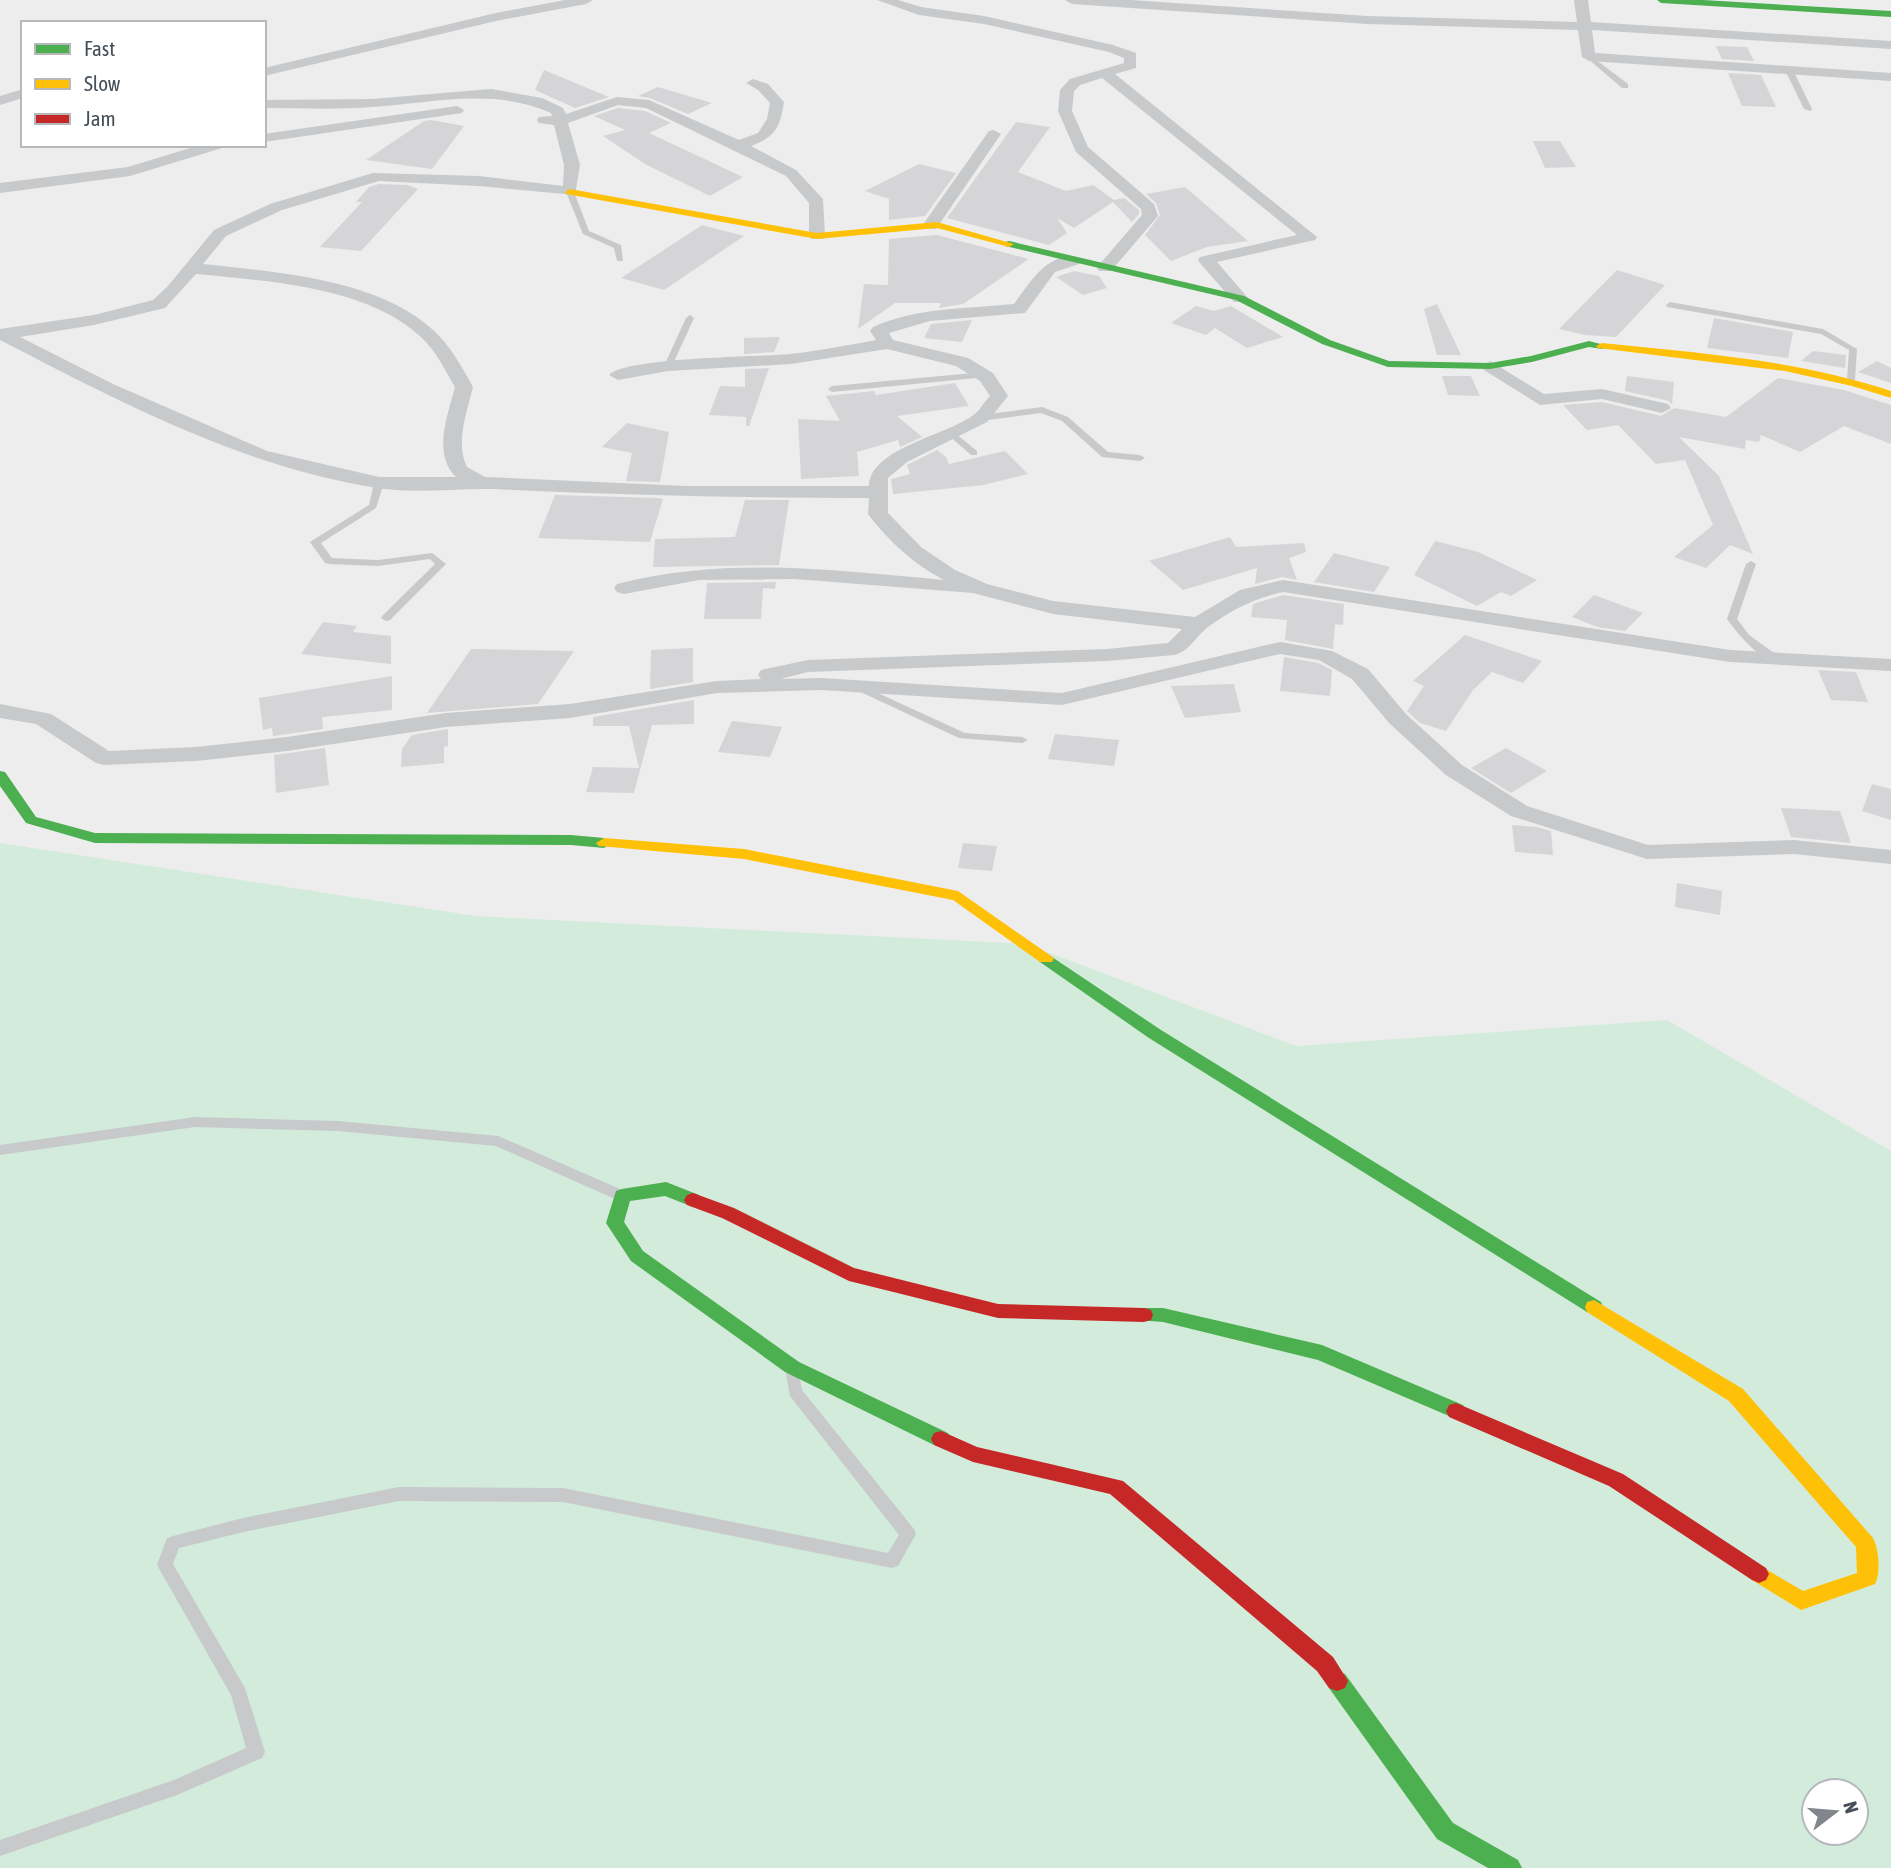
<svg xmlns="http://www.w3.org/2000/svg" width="1891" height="1868" font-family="'Asap Condensed',sans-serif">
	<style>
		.green { fill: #d3ebdb; fill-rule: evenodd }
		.building { fill: #d5d5d7 }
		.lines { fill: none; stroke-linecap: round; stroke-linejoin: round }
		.lane { fill: #c7c9cb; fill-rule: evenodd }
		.street { fill: #c7c9cb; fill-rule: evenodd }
		.fast { fill: #4caf50; fill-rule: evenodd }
		.slow { fill: #ffc107; fill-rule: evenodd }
		.jam { fill: #c62828; fill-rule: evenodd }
	</style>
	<rect width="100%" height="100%" fill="#eeeded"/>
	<path class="green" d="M0 843 476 916 1026 944 1296 1046 1667 1020 1891 1151V1868H0ZM1814 1791H1856V1833H1814Z"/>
	<g class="building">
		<polygon points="1716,46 1747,47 1754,61 1722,59"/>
		<polygon points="544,70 609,97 575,108 535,90"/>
		<polygon points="1728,73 1761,75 1776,107 1742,106"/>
		<polygon points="658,87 712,103 688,114 650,98 638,96"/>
		<polygon points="618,108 645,111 671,123 649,133 743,177 710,196 645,164 603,136 625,130 594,116"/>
		<polygon points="431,120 464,126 432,169 366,160 424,121"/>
		<polygon points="1016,122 1050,127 1018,172 1066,191 1093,185 1114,200 1124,198 1139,210 1139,214 1132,222 1113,202 1074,228 1057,218 1067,233 1049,245 947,218"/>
		<polygon points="1533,141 1560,141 1576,167 1545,168"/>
		<polygon points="919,164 956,173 925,216 889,220 889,199 865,191"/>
		<polygon points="379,184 407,185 418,189 361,251 320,247 362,202 356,202 369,187"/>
		<polygon points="1185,187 1248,241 1207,247 1171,261 1145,235 1160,215 1156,203 1146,194"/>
		<polygon points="702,225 744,236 664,290 621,278"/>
		<polygon points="937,235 1029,259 963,304 939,308 941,303 895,303 858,329 864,284 888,285 889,239"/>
		<polygon points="1617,270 1665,285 1616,337 1585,335 1559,329"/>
		<polygon points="1074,271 1099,276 1107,288 1083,295 1056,277"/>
		<polygon points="1437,304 1461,355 1437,355 1424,309"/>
		<polygon points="1196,306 1214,311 1231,306 1283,337 1247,348 1215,328 1206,335 1171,323"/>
		<polygon points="1714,318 1793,332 1788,358 1707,348"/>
		<polygon points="972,320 962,342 924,338 931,324"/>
		<polygon points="780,337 774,352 744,354 744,338"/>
		<polygon points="1813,351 1846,355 1845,368 1801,361"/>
		<polygon points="1877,361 1891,368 1891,383 1858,372"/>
		<polygon points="769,368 749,426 746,426 746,417 709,415 720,386 745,387 745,369"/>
		<polygon points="1442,376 1471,376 1480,396 1448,395"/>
		<polygon points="1627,376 1674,382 1672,405 1669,401 1625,391"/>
		<polygon points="1778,378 1844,390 1891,405 1891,444 1844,426 1800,452 1761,435 1759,442 1746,440 1745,449 1679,437 1719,476 1753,554 1730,545 1706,568 1674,557 1713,525 1685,460 1656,464 1618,425 1587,430 1563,405 1602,402 1661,416 1674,408 1726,417"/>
		<polygon points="955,383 969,406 897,416 922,437 900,447 898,440 857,452 859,476 801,479 798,419 840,421 826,396 874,391 876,395"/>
		<polygon points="627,423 669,432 660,482 626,481 632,453 602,447"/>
		<polygon points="937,450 946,457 949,464 1005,451 1028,474 983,485 893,494 891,479 910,474 907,465"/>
		<polygon points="555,495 658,498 663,499 650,542 538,538"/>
		<polygon points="745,500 789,500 779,565 653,567 655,539 735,537"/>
		<polygon points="1230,537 1236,547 1304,543 1306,552 1289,558 1297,580 1282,577 1255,584 1257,568 1183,590 1149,561"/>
		<polygon points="1435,541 1478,552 1537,580 1511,596 1501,592 1477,606 1414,575"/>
		<polygon points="1334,553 1390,567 1374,592 1314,582"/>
		<polygon points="776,582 775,589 763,588 761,619 704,619 707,583"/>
		<polygon points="1283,595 1344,604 1343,625 1335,624 1333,649 1285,640 1287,620 1251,617 1253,604"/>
		<polygon points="1594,595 1643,613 1625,631 1597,627 1572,617"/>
		<polygon points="323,622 357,626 353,632 391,636 391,664 301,654"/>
		<polygon points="1465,635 1542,661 1523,683 1492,672 1473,690 1446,731 1420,723 1407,711 1424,686 1413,681"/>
		<polygon points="693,648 693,682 650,689 651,650"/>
		<polygon points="471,649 574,651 538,704 427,713"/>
		<polygon points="1284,657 1318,663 1332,670 1330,696 1280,691"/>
		<polygon points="1818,670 1856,672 1868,702 1831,700"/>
		<polygon points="392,676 392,710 322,717 323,729 273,736 272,728 263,730 259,698"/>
		<polygon points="1234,684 1241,712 1185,718 1171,686"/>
		<polygon points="694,700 694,724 652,725 634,793 586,792 593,767 639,768 629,726 593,726 593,717"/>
		<polygon points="732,721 782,727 770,757 718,752"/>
		<polygon points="448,729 448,746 444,747 444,763 401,767 402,749 412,735"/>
		<polygon points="1055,734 1119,740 1114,766 1048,759"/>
		<polygon points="325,748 329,785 276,793 274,755"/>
		<polygon points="1506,748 1547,771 1511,793 1471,768"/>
		<polygon points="1872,784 1891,789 1891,820 1862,811"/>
		<polygon points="1781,808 1840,811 1851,843 1791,837"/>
		<polygon points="1512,825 1537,827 1551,831 1553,855 1515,852"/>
		<polygon points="963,843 997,846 992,871 958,868"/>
		<polygon points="1677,883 1722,891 1720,915 1675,907"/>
	</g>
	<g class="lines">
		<g class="lane">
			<polygon points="1587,56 1591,56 1628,84 1628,88 1622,88 1587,58"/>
			<polygon points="1789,68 1793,70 1812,109 1811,111 1804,109 1785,70"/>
			<polygon points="567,190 574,192 589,231 621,245 623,261 617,261 614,248 583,234 566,192"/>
			<polygon points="1670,302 1823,329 1857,349 1855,380 1851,383 1847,380 1849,350 1821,334 1667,307 1666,305"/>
			<polygon points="690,315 694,318 672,366 665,368 664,366 686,318"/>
			<polygon points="984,372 988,375 987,377 832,392 828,389 832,386"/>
			<polygon points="1042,407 1068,417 1108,452 1140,455 1145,458 1140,461 1102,457 1062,421 1041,413 981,421 976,418 981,415"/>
			<polygon points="950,429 977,451 977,455 971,455 947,434 945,432"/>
			<polygon points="379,480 384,483 376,508 321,543 332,558 378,560 432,553 446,564 390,620 386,621 381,618 382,616 435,564 430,559 378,566 329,564 325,563 310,542 369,505 374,483"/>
			<path d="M1751 561 1756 564 1737 619 1749 635 1781 658 1782 660 1781 662C1762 664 1737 633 1727 619L1746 564Z"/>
			<polygon points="856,683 965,733 1022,737 1028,740 1022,743 959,738 852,688 851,686"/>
			<polygon points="195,1117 338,1121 498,1136 627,1192 629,1196 627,1200 617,1200 496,1146 338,1131 195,1127 0,1155 0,1145"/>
			<polygon points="793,1368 798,1370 802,1390 914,1529 916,1534 898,1566 892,1568 563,1502 399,1501 243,1532 179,1548 173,1564 245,1688 265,1752 262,1758 177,1795 0,1856 0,1840 174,1780 246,1748 231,1695 157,1565 167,1538 173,1536 243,1518 399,1487 563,1488 888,1553 899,1535 790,1396 786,1374 788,1370"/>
		</g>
		<g class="street">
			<polygon points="565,0 593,0 586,4 496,21 264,76 264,68 496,13"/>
			<polygon points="877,0 898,0 921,7 984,16 1113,45 1136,53 1136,68 1115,74 1317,237 1315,240 1217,262 1248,298 1246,302 1234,302 1200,263 1198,260 1200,257 1297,235 1102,78 1080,85 1074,91 1072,111 1088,147 1154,204 1158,216 1111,271 1099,271 1097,268 1099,265 1142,215 1141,209 1076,152 1058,111 1060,90 1070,79 1124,63 1124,58 1109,52 984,24 919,15"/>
			<polygon points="1065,0 1131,0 1368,16 1577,22 1574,0 1588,0 1591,22 1891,41 1891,49 1592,30 1595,53 1891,73 1891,81 1589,61 1582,57 1578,30 1368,24 1072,4"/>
			<path d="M753 79 768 84 784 102C780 128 775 137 751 146L796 170 823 199 825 236 823 239H811L809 236V203L786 176 646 108 618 105 568 123 580 165 575 195 479 186 379 181 282 210 226 236 203 264C275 272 378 279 433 330 450 345 462 367 473 387 467 411 455 443 467 467L485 477 686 486H869C870 447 951 435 976 413 981 408 985 401 990 396L980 381 956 366 887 349 791 364 668 371 618 380 609 375C625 357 760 357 790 354 819 351 848 345 876 340L870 331 873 327C918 307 965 309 1014 304 1029 284 1048 250 1079 258L1081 261 1079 264 1055 272 1025 313 930 321 889 333 893 340 968 358 993 373 1008 396 987 422 907 462 888 478V513L921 547 955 570 987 584 1053 601 1195 617 1240 590 1283 580 1730 650 1891 659V671L1730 662 1283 592C1255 598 1231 610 1208 627 1196 636 1189 652 1174 655L1107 661 808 672 781 679 821 678 1062 693 1280 642 1332 651 1368 669 1406 714 1462 765 1527 806 1648 845 1794 840 1891 850V864L1794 854 1647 859 1511 816 1446 775 1390 724 1352 679 1319 660 1280 654 1062 705 821 690 717 693 570 718 446 727 287 751 196 761 104 765 96 763 36 724 0 718V704L51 714 109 751 196 747 287 737 446 713 570 704 717 681 761 679 758 675 761 670 808 660 1107 649 1168 643 1182 629 1053 614 973 593 795 579 699 580 624 594 617 592 614 588 617 584C726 556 833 570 944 580 915 565 888 541 868 514L869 498C743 498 619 495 494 489 456 488 413 494 377 488 243 467 120 402 0 340V329L94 315 153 300 168 286 214 230 270 204 373 173 479 176 563 186 564 165 554 125 539 123 537 120 539 117 552 116 551 113C493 87 433 103 372 107 336 110 300 108 264 108V100L372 99 491 89 542 98 563 108 566 114 617 97 649 100 739 140 758 133 767 119 770 103 758 90 746 83ZM196 274C267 281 368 286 422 338 436 351 445 370 455 387 448 414 432 454 456 477H379L267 451 113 384 20 337 94 325 165 308Z"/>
			<polygon points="23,89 23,98 0,105 0,96"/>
			<polygon points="457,106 464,110 462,113 264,142 264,134"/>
			<polygon points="994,130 1001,134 936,229 924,229 922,226 924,223 989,131"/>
			<polygon points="200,145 224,145 222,148 130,176 0,193 0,183 128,167"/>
			<polygon points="1490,361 1544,394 1602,389 1668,404 1671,408 1662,413 1602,399 1540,405 1484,370 1481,366"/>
		</g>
		<g class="fast">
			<polygon points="1657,0 1703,0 1891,11 1891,17 1661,3"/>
			<polygon points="1009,241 1244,296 1330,340 1389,361 1490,363 1531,356 1589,341 1608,346 1602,349 1589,347 1532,362 1490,369 1388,367 1322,344 1236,300 1005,246 1005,242"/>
			<polygon points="0,771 5,772 36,817 95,833 571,835 604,838 612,843 604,848 571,845 95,843 26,823 0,786"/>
			<polygon points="1046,953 1161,1030 1601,1302 1603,1307 1601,1312 1594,1314 1587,1312 1149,1038 1040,962 1038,958"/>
			<polygon points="666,1182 699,1195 702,1200 699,1205 693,1207 665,1196 630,1201 624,1222 643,1251 799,1362 948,1433 951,1439 948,1445 941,1447 934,1445 785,1372 631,1261 606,1223 616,1191 622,1189"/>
			<polygon points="1144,1308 1163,1308 1322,1345 1463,1405 1466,1411 1463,1417 1456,1419 1318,1360 1163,1322 1137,1320 1135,1315 1137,1310"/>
			<polygon points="1337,1671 1345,1674 1453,1823 1518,1860 1522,1868 1488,1868 1437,1839 1329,1688 1326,1681 1329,1674"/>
		</g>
		<g class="slow">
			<polygon points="570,189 817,233 937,222 1014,244 1009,247 937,228 817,239 566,194 565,192"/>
			<path d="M1602 343C1700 353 1797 360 1891 391V398L1852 386 1785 371 1598 348 1596 346Z"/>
			<polygon points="604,838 744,849 958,891 1054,958 1052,962 1040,962 953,900 744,859 599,846 596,843"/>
			<path d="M1594 1300 1743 1389 1873 1538C1879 1549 1881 1573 1875 1584L1801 1610 1752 1580 1749 1574 1752 1568 1759 1565 1803 1591 1857 1573 1856 1547 1729 1401 1587 1312 1585 1307 1587 1302Z"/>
		</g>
		<g class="jam">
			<polygon points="693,1193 734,1208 854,1268 998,1304 1144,1308 1151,1310 1153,1315 1151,1320 1144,1322 998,1318 849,1281 722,1218 687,1205 684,1200 687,1195"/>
			<polygon points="1456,1403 1623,1474 1766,1568 1769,1574 1766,1580 1759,1583 1752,1580 1609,1486 1449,1417 1446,1411 1449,1405"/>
			<polygon points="941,1431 977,1447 1123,1481 1333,1657 1348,1681 1345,1688 1337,1691 1329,1688 1317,1671 1110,1494 973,1462 934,1445 931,1439 934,1433"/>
		</g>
	</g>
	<rect x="21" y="21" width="245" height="126" fill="#ffffff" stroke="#b5b9bc" stroke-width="2"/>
	<rect x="35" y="44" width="35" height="10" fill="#4caf50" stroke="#b5b9bc" stroke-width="2"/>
	<text x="84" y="56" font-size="21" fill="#464f58">Fast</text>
	<rect x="35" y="79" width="35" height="10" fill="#ffc107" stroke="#b5b9bc" stroke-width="2"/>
	<text x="84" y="91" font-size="21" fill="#464f58">Slow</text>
	<rect x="35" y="114" width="35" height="10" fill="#c62828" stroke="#b5b9bc" stroke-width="2"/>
	<text x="84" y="126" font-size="21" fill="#464f58">Jam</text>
	<g transform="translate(1835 1812) rotate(74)"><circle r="33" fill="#ffffff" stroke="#b5b9bc" stroke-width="2"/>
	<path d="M0-5L12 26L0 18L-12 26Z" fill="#81868c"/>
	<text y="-10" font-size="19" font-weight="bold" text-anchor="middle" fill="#464f58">N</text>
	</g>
</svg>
